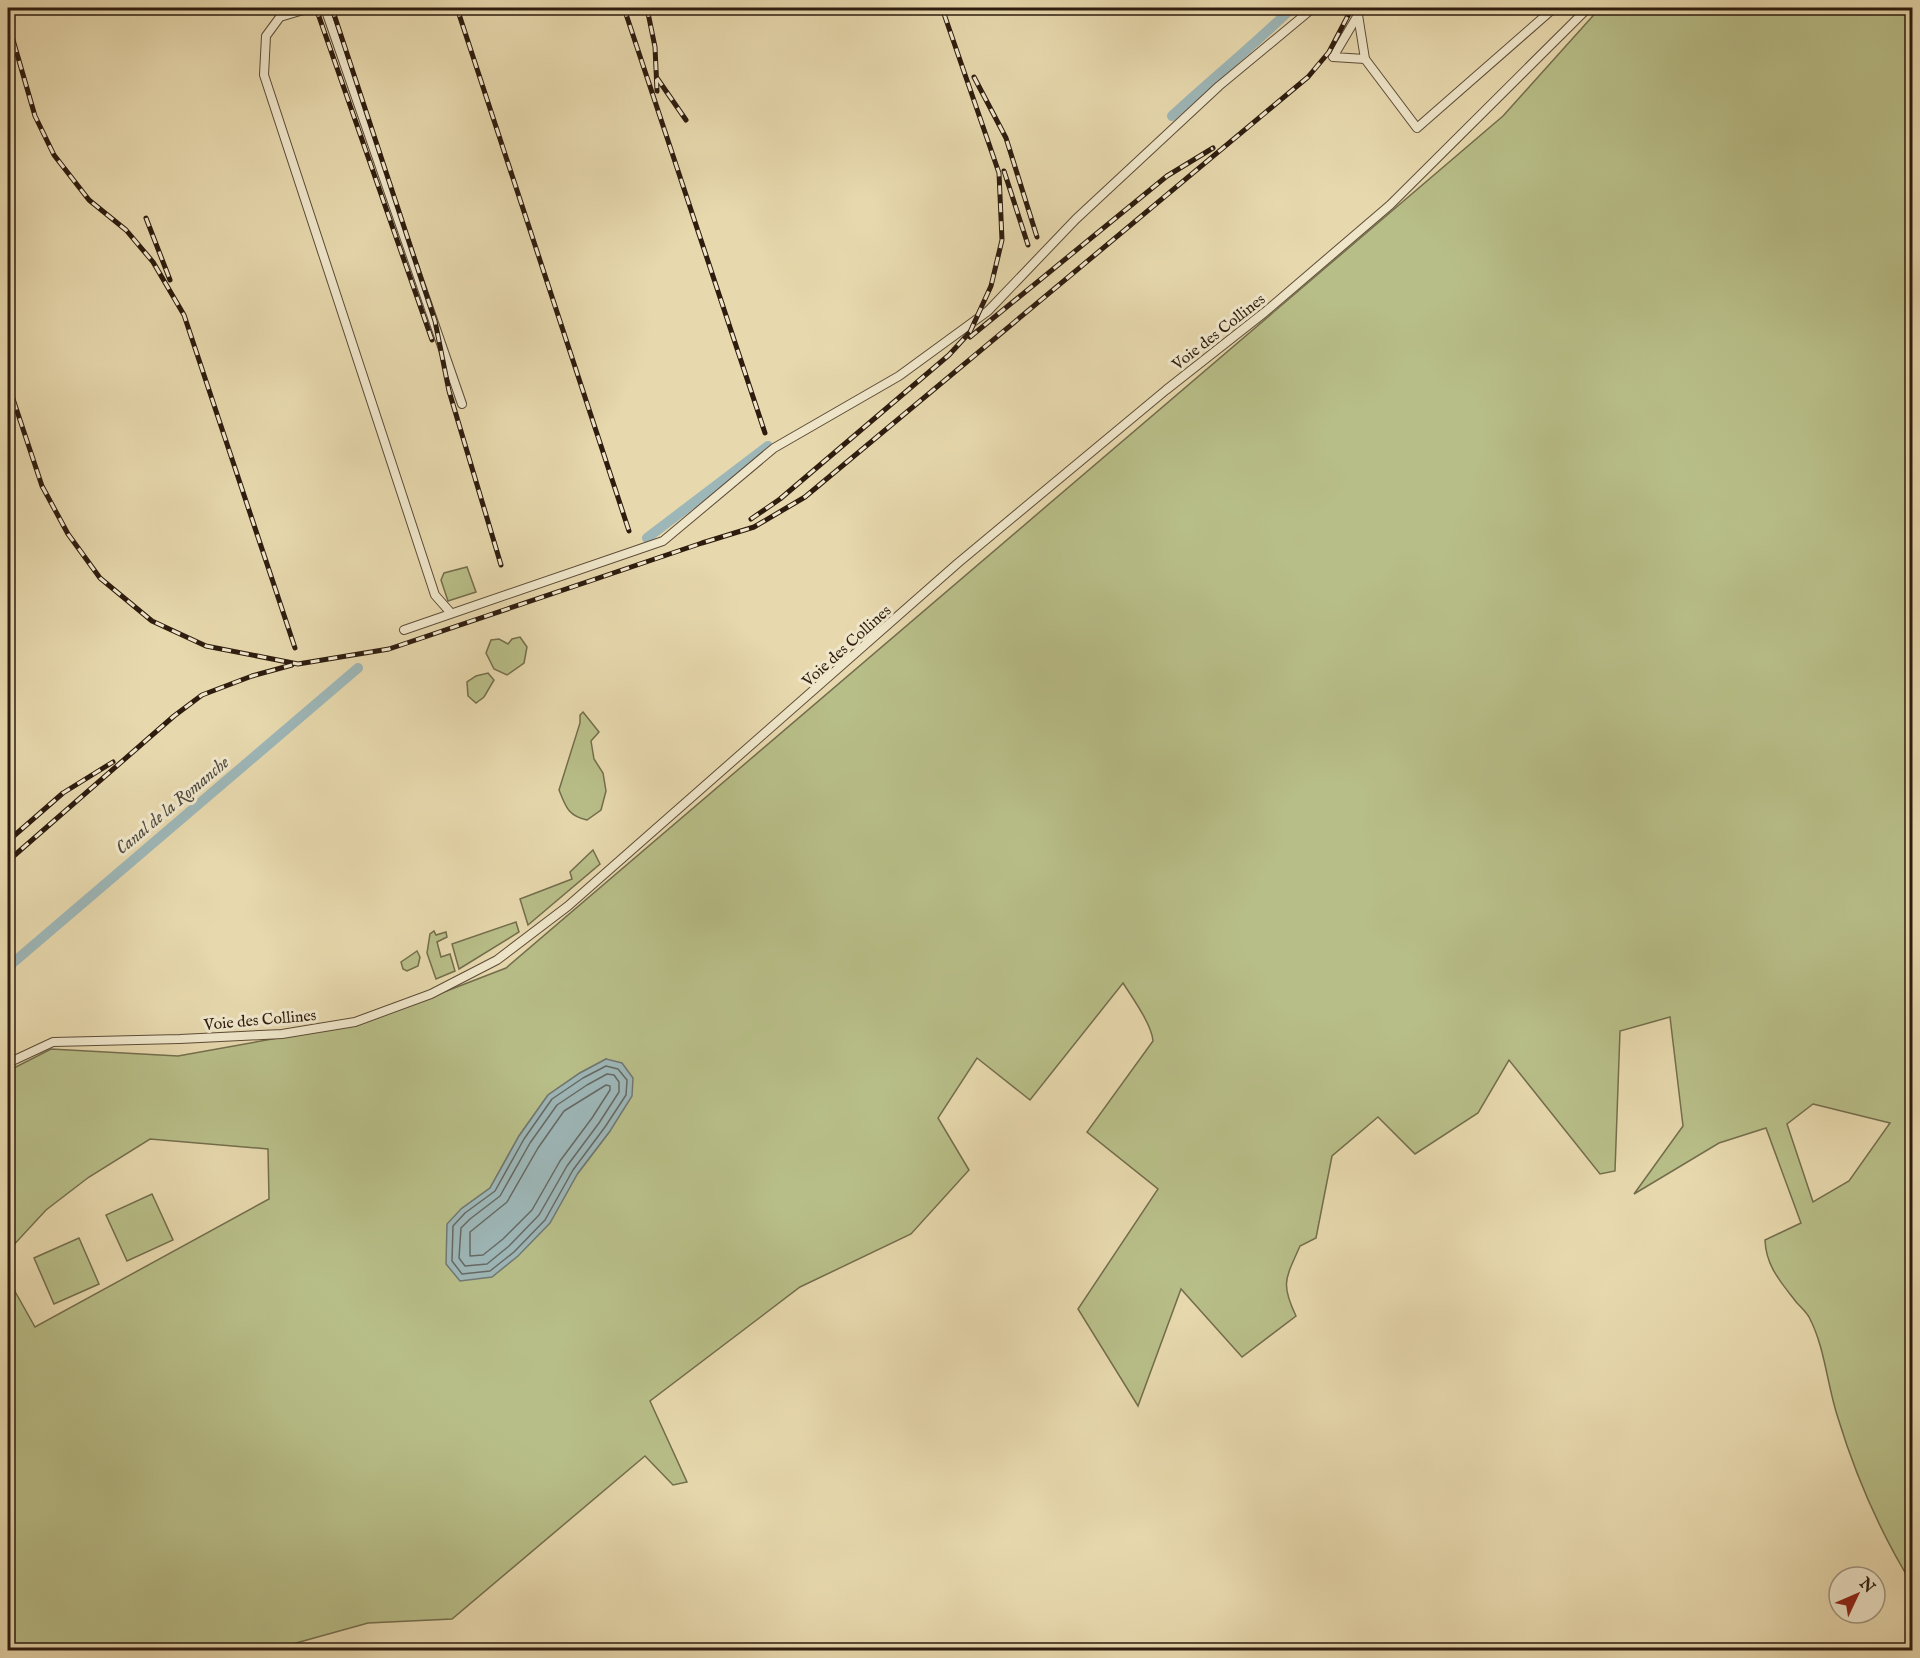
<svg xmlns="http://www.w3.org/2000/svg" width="1920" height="1658" font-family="'IM FELL English',serif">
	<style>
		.green { fill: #b8be88; stroke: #736d4c; stroke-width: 1.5; fill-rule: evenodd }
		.water { fill: #9db6b7; stroke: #717874; stroke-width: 1.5 }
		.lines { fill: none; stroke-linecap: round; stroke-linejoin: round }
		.shore { stroke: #666963; stroke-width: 1.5 }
		.canal { stroke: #9db6b7; stroke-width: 10 }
		.minor-casing { stroke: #5c4b36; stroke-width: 10 }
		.minor { stroke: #efe6ca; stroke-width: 8 }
		.rail-casing { stroke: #2e1c0f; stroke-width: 5 }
		.rail { stroke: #efe6ca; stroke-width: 3; stroke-dasharray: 9; stroke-linecap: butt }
		.labels { text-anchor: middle; stroke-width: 6; stroke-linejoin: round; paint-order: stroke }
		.street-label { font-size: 16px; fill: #2e1c0f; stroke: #efe6ca }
		.water-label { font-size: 18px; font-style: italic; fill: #4f4a41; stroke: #efe6ca }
	</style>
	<rect width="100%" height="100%" fill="#e7d8ad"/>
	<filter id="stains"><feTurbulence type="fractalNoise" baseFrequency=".00333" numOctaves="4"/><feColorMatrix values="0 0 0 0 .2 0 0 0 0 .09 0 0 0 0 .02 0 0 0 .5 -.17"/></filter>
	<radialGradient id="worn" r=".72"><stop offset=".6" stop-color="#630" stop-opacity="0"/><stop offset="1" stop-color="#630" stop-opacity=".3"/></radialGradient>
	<g class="green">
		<path d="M1600 8H1912V1584C1880 1532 1856 1477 1838 1418 1827 1385 1825 1347 1809 1317 1806 1312 1801 1307 1797 1303 1781 1282 1766 1267 1765 1240L1801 1223 1766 1128 1719 1143 1634 1194 1683 1126 1670 1017 1620 1031 1615 1171 1600 1174 1509 1060 1478 1113 1415 1154 1378 1117 1332 1156 1316 1238 1300 1246C1286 1278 1280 1283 1296 1316L1242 1357 1181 1289 1138 1406 1078 1309 1158 1189 1087 1132 1153 1041C1152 1025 1132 997 1123 983L1030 1100 977 1058 938 1118 969 1170 911 1234 800 1287 650 1401 687 1482 673 1485 645 1456 452 1619 368 1623 271 1650H8V1279L35 1327 269 1199 268 1149 150 1139 89 1177 46 1210 9 1250 8 1254V1071L51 1049 178 1056 328 1029 392 1012 506 968 1503 116ZM606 1059 610 1131 578 1173 461 1209 490 1188 519 1136 548 1095 580 1073ZM1813 1104 1890 1123 1849 1181 1813 1202 1787 1124Z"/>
		<polygon points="467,567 476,592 448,601 441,580 444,573"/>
		<polygon points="520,637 527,647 524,663 507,675 494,669 486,653 491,640 499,639 508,644 512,639"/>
		<polygon points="488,673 494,680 484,697 476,703 468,696 467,682 476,676"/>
		<path d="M583 712 599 732 591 741 594 759 603 773 606 791 601 810 587 820C568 816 566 807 559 790L580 723V715Z"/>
		<polygon points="593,850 600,864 528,925 520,899 572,879 570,872"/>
		<polygon points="516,922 519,932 459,969 452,944"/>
		<polygon points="434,931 436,935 446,932 447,937 437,942 441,957 450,954 455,971 436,979 427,953 430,934"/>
		<polygon points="417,951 420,957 418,966 407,971 403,969 401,962"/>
		<polygon points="152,1194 173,1240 127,1261 106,1215"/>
		<polygon points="79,1238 99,1284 54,1304 34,1258"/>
	</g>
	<polygon class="water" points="606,1059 622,1063 633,1078 632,1096 610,1131 578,1173 550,1223 518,1256 492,1277 460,1281 446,1264 447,1224 461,1209 490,1188 519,1136 548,1095 580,1073"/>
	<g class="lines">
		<g class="shore">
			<polygon points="606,1066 618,1069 627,1080 626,1095 605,1127 573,1170 545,1220 514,1252 490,1271 462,1274 452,1261 453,1226 465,1213 495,1191 524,1139 552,1099 583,1078"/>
			<polygon points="607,1074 614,1075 619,1082 619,1092 599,1123 567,1166 539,1215 509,1246 487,1264 465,1266 459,1258 461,1228 470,1219 500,1196 530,1143 557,1105 587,1085"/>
			<polygon points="606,1085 610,1086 610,1090 592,1118 560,1161 532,1210 503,1239 483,1255 470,1256 470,1232 507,1202 538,1148 564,1111"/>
		</g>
		<g class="canal">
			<path d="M1172 116C1212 79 1254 45 1292 8"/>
			<polyline points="647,538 768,446"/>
			<polyline points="8,967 358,668"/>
		</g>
		<g class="minor-casing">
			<g id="minor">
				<polyline points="310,8 280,17 266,36 264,75 435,595 450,612"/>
				<polyline points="325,8 462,404"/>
				<polyline points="1359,8 1358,15 1365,59"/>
				<polyline points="1358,15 1333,57 1365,59 1417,128 1554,8"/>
				<polyline points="404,630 663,541 774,448 899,376 988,311 1076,219 1219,86 1313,8"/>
				<polyline points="8,1063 53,1042 180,1039 282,1034 355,1022 431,994 497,960 568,906 958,563 1166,390 1265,312 1390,205 1588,8"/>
			</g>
		</g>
		<use href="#minor" class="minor"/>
		<g class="rail-casing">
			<g id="rail">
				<polyline points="10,8 11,33 35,116 54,155 89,200 126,230 153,262 184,315 295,648"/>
				<polyline points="316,8 432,340"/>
				<polyline points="332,8 435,321 449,391 501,565"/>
				<polyline points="457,8 629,531"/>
				<polyline points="624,8 765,433"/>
				<polyline points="647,8 655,47 657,91"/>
				<polyline points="974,77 1006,138 1037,237"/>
				<polyline points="657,78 686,120"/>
				<polyline points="1004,171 1028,245"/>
				<polyline points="146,218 170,280"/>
				<polyline points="970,337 1167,176 1213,148"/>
				<polyline points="8,384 42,486 68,534 100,578 152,621 206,646 298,664 389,649 702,543 754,527 805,497 1308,77 1329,52 1352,8"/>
				<polyline points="751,519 780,499 949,355 970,332 991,286 1002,240 999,173 942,8"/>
				<polyline points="8,841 63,793 113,762"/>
				<polyline points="8,861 174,716 202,695 252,676 292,665"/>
			</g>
		</g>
		<use href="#rail" class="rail"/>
	</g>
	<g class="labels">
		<g class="street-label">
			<text transform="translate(1218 331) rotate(-38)" y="6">Voie des Collines</text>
			<text transform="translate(846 645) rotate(-42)" y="6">Voie des Collines</text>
			<text transform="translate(260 1019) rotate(-5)" y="6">Voie des Collines</text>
		</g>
		<g class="water-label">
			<text transform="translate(172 805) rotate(-40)" y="6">Canal de la Romanche</text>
		</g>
	</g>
	<rect width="1920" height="1658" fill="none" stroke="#e7d8ad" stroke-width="30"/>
	<rect x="9" y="9" width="1902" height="1640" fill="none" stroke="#2e1c0f" stroke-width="3"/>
	<rect x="15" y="15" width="1890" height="1628" fill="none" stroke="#2e1c0f" stroke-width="1.5"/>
	<g transform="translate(1857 1595) rotate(46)"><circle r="28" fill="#efe6ca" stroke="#a2957f" stroke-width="1.5"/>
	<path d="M0-4.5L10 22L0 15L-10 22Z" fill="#8f2418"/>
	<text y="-9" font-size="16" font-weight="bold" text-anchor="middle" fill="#2e1c0f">N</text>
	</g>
	<rect width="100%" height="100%" filter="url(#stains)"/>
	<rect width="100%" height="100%" fill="url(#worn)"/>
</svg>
